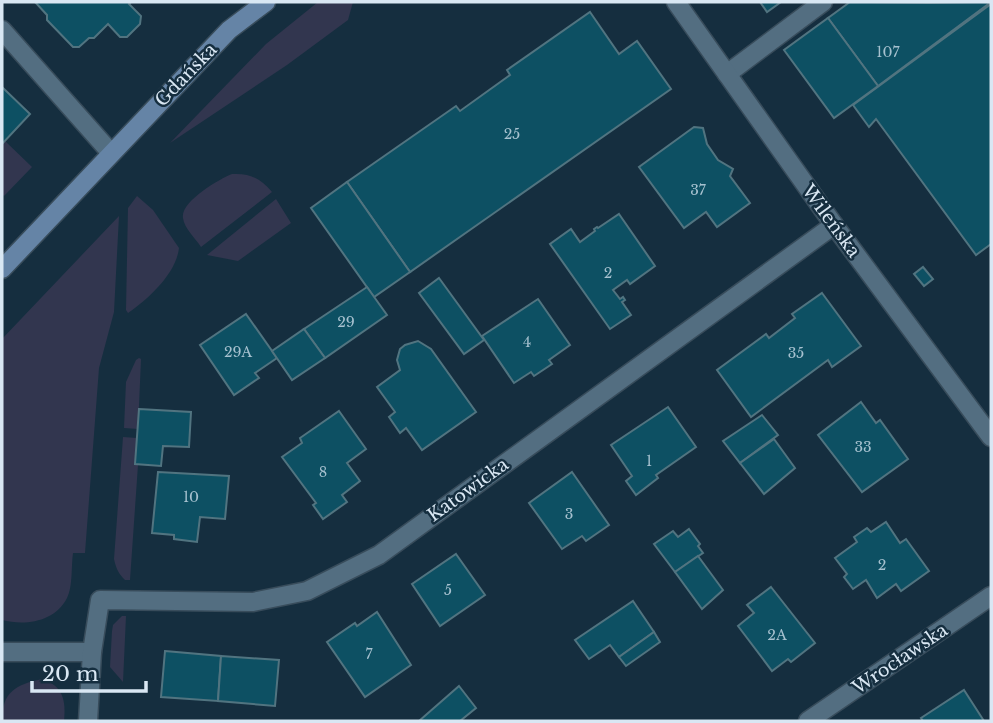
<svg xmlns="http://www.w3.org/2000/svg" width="993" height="723" font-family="'Libre Baskerville',serif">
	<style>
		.green { fill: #32364f }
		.building { fill: #0d5063; stroke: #517480; stroke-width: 2 }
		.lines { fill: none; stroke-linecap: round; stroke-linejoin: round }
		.service-casing { stroke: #384c5b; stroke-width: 21 }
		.minor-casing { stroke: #384c5b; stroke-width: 21 }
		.secondary-casing { stroke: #384c5b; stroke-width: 21 }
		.service { stroke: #536e81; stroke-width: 18 }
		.minor { stroke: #536e81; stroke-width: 18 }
		.secondary { stroke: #6584a6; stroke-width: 18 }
		.labels { text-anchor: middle; stroke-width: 5; stroke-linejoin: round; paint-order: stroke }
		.number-label { font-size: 14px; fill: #a6c1cf }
		.street-label { font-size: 18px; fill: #d9e7f3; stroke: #152e3f }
	</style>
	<rect width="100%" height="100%" fill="#152e3f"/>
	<g class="green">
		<polygon points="318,2 353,2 348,20 287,65 170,143 266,44"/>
		<polygon points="5,141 32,167 4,196 2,194 2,144"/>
		<path d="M232 174C250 173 260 178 272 192L201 247C196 239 184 228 183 218 180 202 219 179 232 174Z"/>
		<path d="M137 196 153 210 179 248C176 274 148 299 128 313L126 310 128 208Z"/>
		<polygon points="276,199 291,223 238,261 207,255"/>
		<path d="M119 216 114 312 99 368 85 553H73C71 567 73 586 67 598 55 622 25 626 2 620V339Z"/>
		<polygon points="139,358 141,359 138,429 124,428 126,382 136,360"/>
		<path d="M123 437 137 438 135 464 138 465 130 580H125C118 573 116 568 114 559Z"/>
		<polygon points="122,616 126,616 123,682 110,667 112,631 113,625"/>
		<path d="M42 679C63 686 66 700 64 721H2C2 692 15 685 42 679Z"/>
	</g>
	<g class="building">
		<polygon points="35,2 131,2 129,4 141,16 140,24 127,37 120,37 108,24 94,38 89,38 79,47 73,47 47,20 47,15"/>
		<polygon points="760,2 781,2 767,12"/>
		<polygon points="850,2 928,3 991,2 878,86 828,18"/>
		<polygon points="991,4 991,244 976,255 876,119 869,127 853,105"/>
		<polygon points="590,12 619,54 637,41 671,89 410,272 347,182 456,106 460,111 510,75 507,70"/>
		<polygon points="828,18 878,86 834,118 784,50"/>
		<polygon points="2,87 30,114 2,144"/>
		<polygon points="694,127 703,128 707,144 718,160 733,169 730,176 750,203 717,227 706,212 684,228 639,167"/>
		<polygon points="347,182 410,272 374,297 311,208"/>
		<polygon points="619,214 655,266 630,284 627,280 613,290 620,299 623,297 625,300 622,302 631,315 610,329 550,244 571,229 580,242 595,231 594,229 597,227 598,228"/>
		<polygon points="923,267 933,279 924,286 914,274"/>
		<polygon points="439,278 484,340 464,354 419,293"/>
		<polygon points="367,287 387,315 325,358 304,329"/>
		<polygon points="822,293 861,346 832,367 828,360 751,417 717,370 766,334 769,338 795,318 792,314"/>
		<polygon points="538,299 570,345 549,360 552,364 534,376 531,372 514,383 482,336"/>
		<polygon points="246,314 277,358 255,373 259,378 234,395 200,345"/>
		<polygon points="304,329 325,358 292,380 272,351"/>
		<polygon points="418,341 431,349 476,412 422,450 406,428 400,433 389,417 395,412 377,387 400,370 397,360 400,349 405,345"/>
		<polygon points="861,402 876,423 880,420 908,459 862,492 818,435"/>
		<polygon points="668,407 696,447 656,475 658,478 636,495 626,481 632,476 611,445"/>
		<polygon points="139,409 191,412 189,447 163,446 161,466 135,464"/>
		<polygon points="339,411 366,449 347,463 360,481 342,495 347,502 323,519 313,505 316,503 282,457 302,443 300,438"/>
		<polygon points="762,415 778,435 740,463 723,441"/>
		<polygon points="774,439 795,468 764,494 740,463"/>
		<polygon points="158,472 229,476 225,519 200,517 197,542 174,539 174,535 152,533"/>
		<polygon points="572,472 609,525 586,541 582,536 562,549 529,503"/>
		<polygon points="886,522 900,543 906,539 929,571 901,591 896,584 877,598 866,580 853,589 844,577 847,574 835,558 857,542 854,537 867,528 871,532"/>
		<polygon points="689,529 700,544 698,546 703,553 675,572 654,544 673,531 678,537"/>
		<polygon points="456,554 485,595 440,626 412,584"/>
		<polygon points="698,556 723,590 702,609 675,572"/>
		<polygon points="771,587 815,643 791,662 788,659 772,671 738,626 754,613 747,605"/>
		<polygon points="633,601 654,632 619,657 610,645 589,659 575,640"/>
		<polygon points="377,612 411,665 365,697 327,642 355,623 357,626"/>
		<polygon points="654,632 660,642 626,666 619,657"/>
		<polygon points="165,651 221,656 218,701 161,697"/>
		<polygon points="221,656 279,660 275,706 218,701"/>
		<polygon points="459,686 476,708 460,721 419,721"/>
		<polygon points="964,690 984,721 923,721 921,718"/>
	</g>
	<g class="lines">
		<g class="service-casing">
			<polyline id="service" points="727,74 823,2"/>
		</g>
		<g class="minor-casing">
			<g id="minor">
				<polyline points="676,2 834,225 991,437"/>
				<polyline points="2,30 111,153"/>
				<polyline points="2,652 92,652"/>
				<polyline points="88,721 92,652 100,600 253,602 307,591 379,555 834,225"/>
				<polyline points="808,721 991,596"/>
			</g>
		</g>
		<g class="secondary-casing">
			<polyline id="secondary" points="2,269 229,30 266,2"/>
		</g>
		<use href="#service" class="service"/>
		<use href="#minor" class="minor"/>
		<use href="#secondary" class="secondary"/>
	</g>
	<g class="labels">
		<g class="number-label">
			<text x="888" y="57">107</text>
			<text x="512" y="139">25</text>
			<text x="698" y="195">37</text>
			<text x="608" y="278">2</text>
			<text x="346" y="327">29</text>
			<text x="527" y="347">4</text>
			<text x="238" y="357">29A</text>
			<text x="796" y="358">35</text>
			<text x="863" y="452">33</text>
			<text x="649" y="466">1</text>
			<text x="323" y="477">8</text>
			<text x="191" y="502">10</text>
			<text x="569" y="519">3</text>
			<text x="882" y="570">2</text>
			<text x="448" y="595">5</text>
			<text x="777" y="640">2A</text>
			<text x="369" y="659">7</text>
		</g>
		<g class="street-label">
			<text transform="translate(186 75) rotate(-46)" y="6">Gdańska</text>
			<text transform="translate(831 221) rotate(54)" y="6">Wileńska</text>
			<text transform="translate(468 490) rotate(-36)" y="6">Katowicka</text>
			<text transform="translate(900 659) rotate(-34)" y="6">Wrocławska</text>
		</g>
	</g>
	<rect width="993" height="723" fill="none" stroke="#d9e7f3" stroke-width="7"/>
	<path d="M32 681v10h114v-10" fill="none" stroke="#d9e7f3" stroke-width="3.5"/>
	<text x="42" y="681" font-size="21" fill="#d9e7f3" stroke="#152e3f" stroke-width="5" paint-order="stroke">20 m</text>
</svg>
